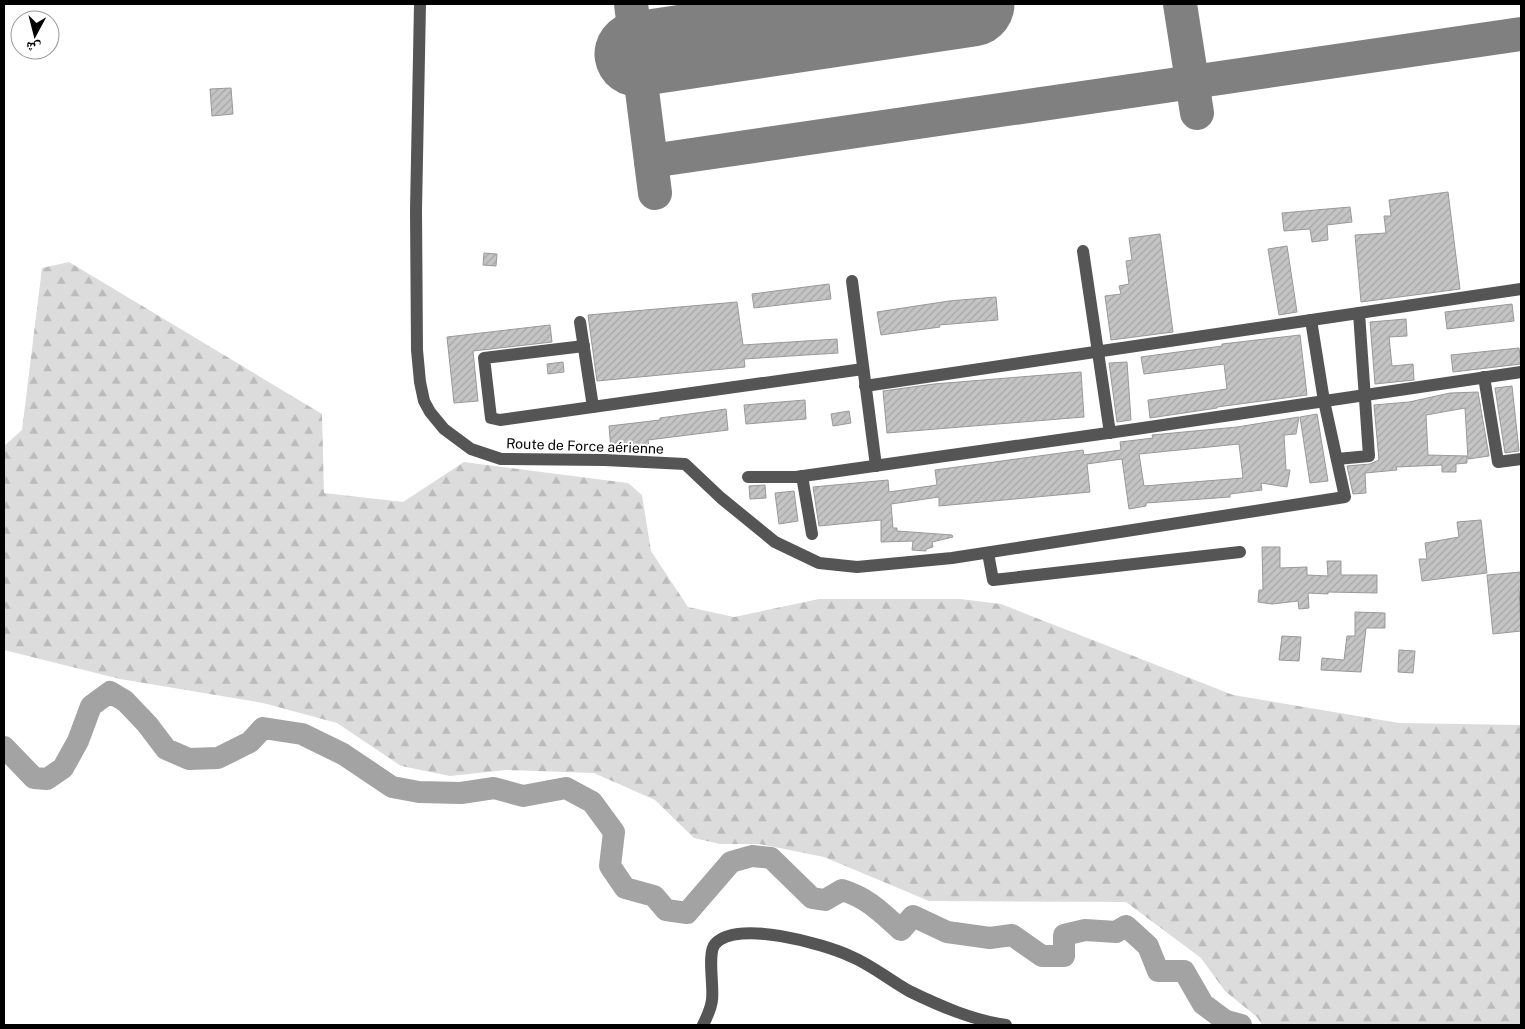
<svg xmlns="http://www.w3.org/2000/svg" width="1525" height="1029" font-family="'Public Sans','Noto Naskh Arabic',sans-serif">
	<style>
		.forest { fill: url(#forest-firs) }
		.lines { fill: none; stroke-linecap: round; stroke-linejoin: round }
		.river { stroke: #a3a3a3; stroke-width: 22 }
		.taxiway { stroke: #808080; stroke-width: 34 }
		.runway { stroke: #808080; stroke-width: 85 }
		.building { fill: url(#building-hatch); stroke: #999; fill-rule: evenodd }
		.minor { stroke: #555; stroke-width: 12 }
		.labels { text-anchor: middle; stroke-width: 4; stroke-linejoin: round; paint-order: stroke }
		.street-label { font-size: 14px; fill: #000; stroke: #fff }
	</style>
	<defs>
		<pattern id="forest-firs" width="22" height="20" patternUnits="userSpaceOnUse" patternTransform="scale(1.25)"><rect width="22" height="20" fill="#dcdcdc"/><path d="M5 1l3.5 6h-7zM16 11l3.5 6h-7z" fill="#bbb"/></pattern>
		<pattern id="building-hatch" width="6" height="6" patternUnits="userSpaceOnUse" patternTransform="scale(1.25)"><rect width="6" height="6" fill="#c4c4c4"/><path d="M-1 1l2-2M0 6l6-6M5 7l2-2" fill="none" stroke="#a7a7a7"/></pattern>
	</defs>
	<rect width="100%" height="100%" fill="#fff"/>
	<polygon class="forest" points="69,262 322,414 324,493 403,502 464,462 628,483 642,495 651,551 688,607 734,617 819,599 960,599 1001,604 1233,695 1399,723 1521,725 1521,1025 1262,1025 1257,1017 1225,991 1201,958 1126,902 929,901 824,857 759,844 720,844 694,838 655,800 594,773 506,770 450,776 401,766 337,723 263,703 120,679 4,650 4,446 22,430 42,268"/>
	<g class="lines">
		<path class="river" d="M4 747 34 778 47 779 63 768 78 741 91 706 110 692 125 701 147 724 166 749 189 759 218 758 250 742 263 728 302 734 343 754 392 787 419 792 461 793 494 788 523 796 566 788 592 802 614 832 610 866 625 888 654 896 666 910 687 913 731 862 752 856 771 858 812 898 825 900 842 890C868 898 881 912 901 930L913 916 947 932 990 938 1012 935 1042 956H1064V935L1085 930 1116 932 1126 926 1148 946 1158 971H1184L1203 1004 1226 1021 1241 1025"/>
		<g class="taxiway">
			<polyline points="631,4 655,193"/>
			<polyline points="1180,4 1197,113"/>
			<polyline points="651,161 1521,34"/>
		</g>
		<polyline class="runway" points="637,54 972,4"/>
	</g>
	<g class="building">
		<polygon points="231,88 233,114 212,116 210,89"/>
		<polygon points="1448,192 1460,289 1361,302 1355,235 1386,233 1384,216 1391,216 1389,200"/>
		<polygon points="1350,207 1352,222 1327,225 1328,240 1312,242 1310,229 1284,231 1282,213"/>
		<polygon points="1160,234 1173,332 1111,340 1105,296 1121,294 1119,286 1129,284 1126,261 1132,260 1129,238"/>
		<polygon points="1287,246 1297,312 1279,315 1268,249"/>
		<polygon points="484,253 497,254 496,266 483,265"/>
		<polygon points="829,284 831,299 754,308 752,294"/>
		<polygon points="996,297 998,320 939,325 940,327 881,335 877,312 949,301"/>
		<polygon points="737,302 743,345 837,339 838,353 744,359 745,367 597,381 588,315"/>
		<polygon points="1512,304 1514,321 1447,329 1445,312"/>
		<polygon points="1406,319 1407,336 1389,337 1392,366 1413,364 1414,380 1375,384 1370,322"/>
		<polygon points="550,325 552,342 473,351 478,401 454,403 447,337"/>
		<polygon points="1300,335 1307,395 1217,407 1217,408 1150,418 1148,400 1227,389 1224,364 1144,374 1141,357 1222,346 1222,344"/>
		<polygon points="1519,348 1521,364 1453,372 1451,355"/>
		<polygon points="563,362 564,372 548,374 547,364"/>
		<polygon points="1127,362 1131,420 1117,422 1109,363"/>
		<polygon points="1081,372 1084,417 887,433 883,391 934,384"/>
		<polygon points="1512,386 1519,451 1505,453 1495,388"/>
		<polygon points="1478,392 1489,456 1468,459 1465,408 1426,415 1428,455 1467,456 1467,463 1456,464 1456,472 1442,472 1442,465 1396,467 1397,470 1365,473 1366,493 1353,494 1347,466 1370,464 1379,460 1374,405 1409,402 1450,393"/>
		<polygon points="805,400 806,419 746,424 744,405"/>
		<polygon points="726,409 728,430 648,440 649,446 611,450 609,426 660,420 660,418"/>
		<polygon points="849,411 851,423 833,426 831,414"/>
		<polygon points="1317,414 1328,481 1310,483 1300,417"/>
		<path d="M1299 417 1296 434 1284 435 1286 470H1290L1287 487 1261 483 1262 490 1230 494V497L1146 503V506L1129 509 1122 459 1087 464 1090 492 939 506V497L891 504 893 528H897V531L952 535 953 537 932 542 933 547 926 549V551L912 550 913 541 881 542V520L819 526 813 487 888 480 889 492 937 485 935 470 1083 450 1084 455 1121 450 1120 442 1153 438 1152 435 1237 427ZM1239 444 1243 478 1144 486 1139 454Z"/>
		<polygon points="765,485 766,498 750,499 749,486"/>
		<polygon points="794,491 798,521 779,524 775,493"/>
		<polygon points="1481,520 1487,573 1422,581 1419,559 1427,559 1425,543 1459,537 1457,522"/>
		<polygon points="1262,547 1280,547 1280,568 1307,567 1307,575 1328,576 1327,561 1341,561 1341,575 1377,575 1377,593 1328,592 1328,594 1308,593 1309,608 1299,609 1298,601 1272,604 1258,602 1259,590 1263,590"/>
		<polygon points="1521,572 1521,586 1519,587 1521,631 1493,634 1487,575"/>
		<polygon points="1355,612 1385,613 1385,628 1366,628 1361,672 1321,670 1322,658 1344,660 1347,636 1355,636"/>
		<polygon points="1282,636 1301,637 1299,661 1279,660"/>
		<polygon points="1399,650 1415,651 1413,673 1398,672"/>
	</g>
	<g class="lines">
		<g class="minor">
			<polyline points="420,4 416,210 417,350 420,382 424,401 430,412 444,429 471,449 501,459 605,460 685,464 721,498 775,542 819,563 857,567 952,558 1345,497 1324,401 1311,320"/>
			<polyline points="1083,251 1110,433"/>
			<polyline points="852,281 876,466"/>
			<polyline points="580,322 593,407"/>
			<polyline points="584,346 484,358 491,418 500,420 863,369"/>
			<polyline points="1484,377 1498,462 1521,459"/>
			<polyline points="865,386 1521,289"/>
			<polyline points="1337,459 1369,456 1359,313"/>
			<polyline points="802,476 812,534"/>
			<polyline points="748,477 796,477 1136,429 1521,372"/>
			<polyline points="988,553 993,580 1240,552"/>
			<path d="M703 1025C707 1017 711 1009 712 1000 714 986 707 953 715 944 737 919 824 944 850 956 872 965 889 980 909 991 940 1006 972 1020 1006 1025"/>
		</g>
	</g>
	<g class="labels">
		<g class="street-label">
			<text transform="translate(585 446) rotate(2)" y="5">Route de Force aérienne</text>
		</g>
	</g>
	<rect width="1525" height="1029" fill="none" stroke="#000000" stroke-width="10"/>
	<g transform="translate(35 35) rotate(187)"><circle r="24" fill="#ffffff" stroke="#999999"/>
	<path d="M0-4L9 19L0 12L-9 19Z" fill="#000000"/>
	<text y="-8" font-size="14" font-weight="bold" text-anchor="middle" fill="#000000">ش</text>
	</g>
</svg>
